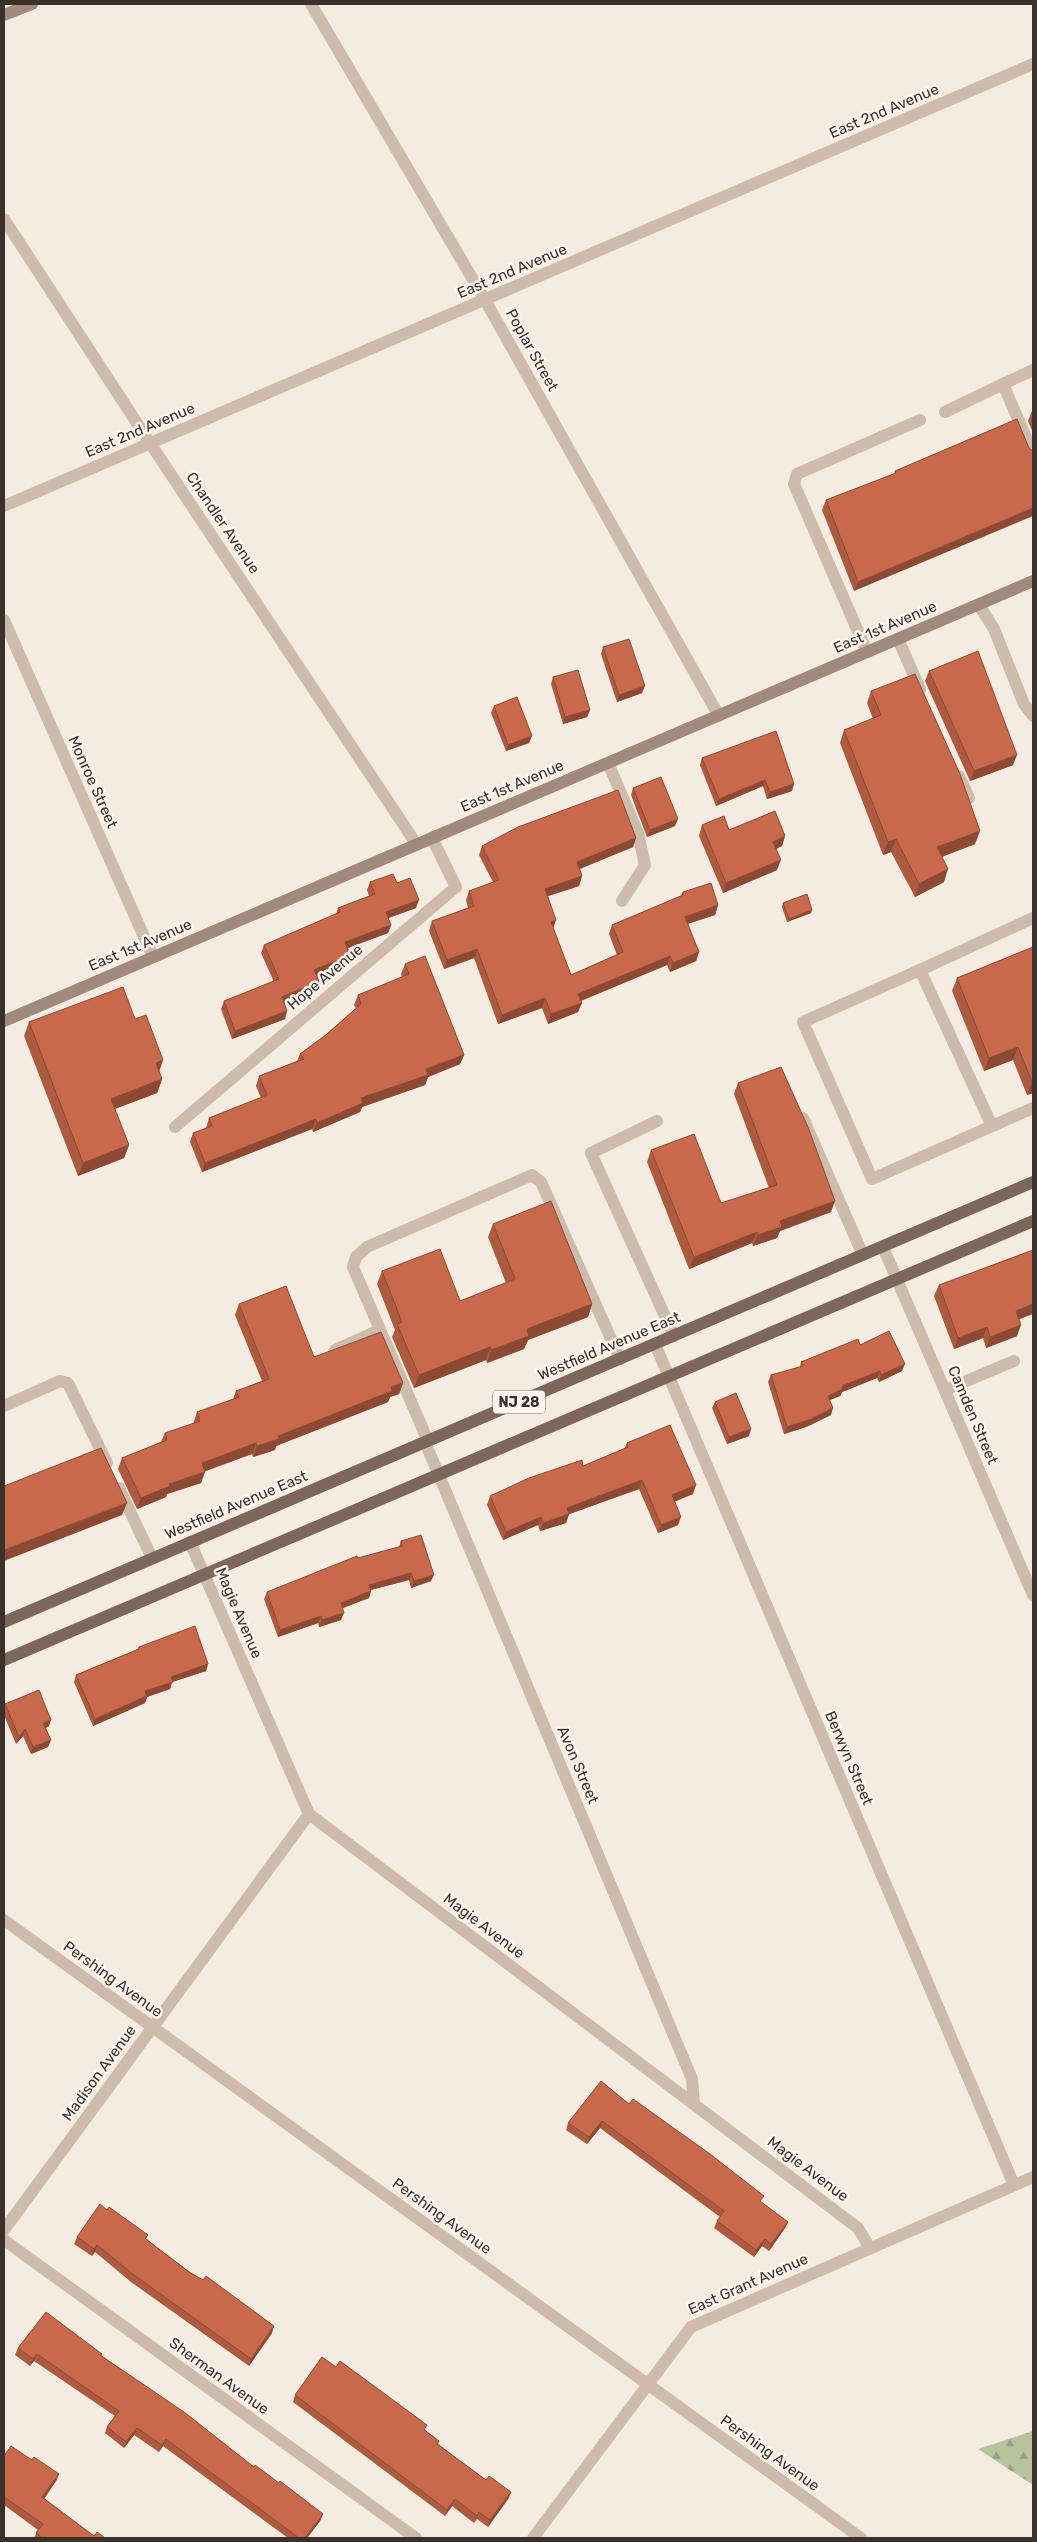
<svg xmlns="http://www.w3.org/2000/svg" width="1037" height="2542" font-family="Rubik,sans-serif">
	<style>
		.forest { fill: url(#forest-firs) }
		.lines { fill: none; stroke-linecap: round; stroke-linejoin: round }
		.lane { stroke: #cdbbac; stroke-width: 12 }
		.street { stroke: #cdbbac; stroke-width: 12 }
		.secondary { stroke: #a18a7d; stroke-width: 12 }
		.primary { stroke: #7d675c; stroke-width: 12 }
		.wall { fill: #ac5a40 }
		.shaded-wall { fill: #8c4a34 }
		.building { fill: #c8694b; stroke: #8c4a34 }
		.labels { text-anchor: middle; stroke-width: 5; stroke-linejoin: round; paint-order: stroke }
		.shield { fill: #fbf5ee; stroke: #756b66; stroke-width: 1 }
		.shield-label { font-size: 14px; font-weight: bold; fill: #3b302b }
		.street-label { font-size: 15px; fill: #3b302b; stroke: #fbf5ee }
	</style>
	<defs>
		<pattern id="forest-firs" width="22" height="20" patternUnits="userSpaceOnUse" patternTransform="scale(1.25)"><rect width="22" height="20" fill="#b8c4a0"/><path d="M5 1l3.5 6h-7zM16 11l3.5 6h-7z" fill="#97a083"/></pattern>
	</defs>
	<rect width="100%" height="100%" fill="#f4ebe1"/>
	<polygon class="forest" points="1033,2431 1033,2485 978,2449"/>
	<g class="lines">
		<g class="lane">
			<polyline points="1033,370 1003,384 1033,454"/>
			<polyline points="945,412 1003,384"/>
			<polyline points="979,605 994,629 1024,704 1033,716"/>
			<polyline points="898,639 920,689"/>
			<polyline points="867,652 794,484 797,474 920,420"/>
			<polyline points="608,763 638,833 645,865 622,901"/>
			<polyline points="959,776 969,798"/>
			<polyline points="920,970 1033,918"/>
			<polyline points="803,1118 863,1255"/>
			<polyline points="657,1121 591,1153 674,1336"/>
			<polyline points="992,1126 920,970 803,1022 872,1179 1033,1108"/>
			<polyline points="335,1350 380,1330"/>
			<polyline points="945,1390 1014,1361"/>
			<polyline points="4,1406 60,1381 68,1383 107,1463"/>
			<polyline points="428,1441 353,1267 356,1257 367,1247 532,1175 541,1182 620,1359"/>
			<polyline points="119,1488 152,1558"/>
		</g>
		<g class="street">
			<polyline points="311,4 485,300 719,716"/>
			<polyline points="4,219 150,443 417,845"/>
			<polyline points="4,506 1033,64"/>
			<polyline points="4,620 153,957"/>
			<polyline points="175,1127 456,887 432,838"/>
			<polyline points="883,1247 1033,1595"/>
			<polyline points="655,1344 1014,2185"/>
			<polyline points="425,1442 692,2079 694,2103"/>
			<polyline points="190,1542 309,1814 858,2228 870,2248"/>
			<polyline points="4,1920 861,2538"/>
			<polyline points="4,2230 309,1814"/>
			<polyline points="4,2240 416,2538"/>
			<polyline points="533,2538 691,2327 1033,2177"/>
		</g>
		<g class="secondary">
			<polyline points="4,15 32,4"/>
			<polyline points="4,1021 1033,581"/>
		</g>
		<g class="primary">
			<polyline points="4,1622 1033,1182"/>
			<polyline points="4,1660 1033,1221"/>
		</g>
	</g>
	<g class="wall">
		<polygon points="1032,411 1033,411 1033,433 1028,421"/>
		<polygon points="1017,419 854,591 822,510 826,500 894,474 895,471"/>
		<polygon points="603,647 642,693 617,702 601,654"/>
		<polygon points="929,671 1013,765 970,781 925,681"/>
		<polygon points="553,677 590,710 587,717 563,724 551,684"/>
		<polygon points="871,691 975,844 942,857 944,882 915,897 891,852 883,855 840,743 844,730 873,719 867,703"/>
		<polygon points="494,706 529,743 506,751 491,713"/>
		<polygon points="776,731 792,791 767,799 763,786 716,806 700,765 702,758"/>
		<polygon points="633,788 675,826 647,837 631,795"/>
		<polygon points="702,825 729,830 785,836 782,846 776,849 777,870 723,893 699,836"/>
		<polygon points="636,838 633,847 580,869 582,876 579,886 548,896 553,928 571,975 617,955 609,934 612,925 681,896 683,892 718,905 715,915 687,924 699,952 696,961 670,972 667,965 581,1001 578,1012 548,1024 542,1008 498,1024 474,958 444,969 429,931 432,921 468,908 466,900 469,891 493,882 479,855 482,846"/>
		<polygon points="370,882 397,883 416,908 388,918 391,925 388,933 348,948 350,955 348,962 317,976 319,981 316,989 284,1003 285,1019 232,1039 221,1009 224,1001 274,982 261,953 264,945 336,914 338,908 369,896 367,890"/>
		<polygon points="783,903 811,913 787,922 782,907"/>
		<polygon points="1033,947 1033,1093 1027,1095 1013,1060 984,1071 952,991 957,978"/>
		<polygon points="405,964 464,1055 460,1064 428,1077 425,1085 362,1107 360,1112 313,1132 312,1129 202,1172 190,1142 193,1133 206,1128 209,1118 261,1098 256,1086 259,1076 297,1061 300,1054 327,1034 356,1008 354,1005 358,995 402,977 401,974"/>
		<polygon points="135,1019 163,1060 159,1072 162,1079 157,1093 115,1109 129,1145 124,1158 78,1176 24,1036 29,1022"/>
		<polygon points="738,1083 831,1212 780,1231 777,1238 753,1246 752,1243 689,1269 647,1162 651,1150 721,1203 769,1188 734,1094"/>
		<polygon points="493,1224 592,1304 588,1317 528,1340 524,1349 487,1363 486,1360 414,1388 392,1337 395,1330 377,1284 382,1271 460,1301 506,1283 488,1237"/>
		<polygon points="939,1285 1019,1319 1017,1336 986,1348 983,1338 954,1349 934,1296"/>
		<polygon points="239,1304 314,1357 403,1383 399,1394 390,1397 388,1402 276,1446 275,1450 253,1457 252,1454 204,1471 201,1483 167,1494 166,1497 137,1509 118,1469 122,1458 161,1442 165,1433 193,1424 197,1412 233,1399 236,1391 262,1381 235,1315"/>
		<polygon points="860,1345 902,1371 879,1382 877,1378 842,1392 840,1396 830,1400 831,1415 806,1427 784,1434 768,1382 771,1375 800,1367 801,1362"/>
		<polygon points="715,1402 749,1436 727,1444 712,1408"/>
		<polygon points="627,1443 693,1494 675,1501 678,1525 658,1533 639,1489 569,1514 566,1523 540,1531 538,1525 503,1540 487,1505 490,1496 583,1466 624,1449"/>
		<polygon points="401,1541 431,1581 411,1588 409,1580 371,1590 369,1598 342,1608 341,1620 319,1627 318,1623 278,1637 264,1599 267,1592 358,1558 399,1547"/>
		<polygon points="139,1647 208,1664 206,1671 172,1682 170,1689 147,1697 145,1703 93,1726 74,1682 76,1675 138,1649"/>
		<polygon points="5,1704 49,1726 46,1728 51,1740 48,1747 31,1754 23,1736 16,1744 4,1715 4,1707"/>
		<polygon points="629,2104 788,2222 785,2228 769,2251 762,2246 754,2257 714,2228 717,2221 720,2217 600,2128 587,2144 566,2130 568,2123"/>
		<polygon points="107,2210 148,2235 146,2239 151,2243 272,2333 249,2366 131,2282 95,2252 92,2256 74,2244 77,2237"/>
		<polygon points="18,2348 102,2354 101,2355 254,2467 279,2483 323,2514 320,2521 307,2538 288,2538 163,2446 159,2452 134,2435 124,2448 105,2433 107,2427 115,2416 34,2361 30,2366 15,2355"/>
		<polygon points="295,2395 425,2430 439,2441 438,2444 486,2480 511,2492 508,2499 488,2527 477,2519 474,2523 452,2506 445,2516 293,2402"/>
		<polygon points="4,2456 32,2460 59,2474 56,2481 44,2499 94,2536 105,2538 34,2538 38,2530 4,2505"/>
	</g>
	<g class="shaded-wall">
		<polygon points="1033,508 1033,516 854,591 858,582"/>
		<polygon points="645,686 642,693 617,702 619,695"/>
		<polygon points="590,710 587,717 563,724 565,717"/>
		<polygon points="532,736 529,743 506,751 508,745"/>
		<polygon points="1017,755 1013,765 970,781 974,771"/>
		<polygon points="765,780 763,786 716,806 719,799"/>
		<polygon points="794,784 792,791 767,799 770,792"/>
		<polygon points="678,819 675,826 647,837 650,830"/>
		<polygon points="980,831 975,844 933,860 937,847"/>
		<polygon points="785,836 782,846 769,852 773,842"/>
		<polygon points="636,838 633,847 574,871 577,862"/>
		<polygon points="896,839 891,852 883,855 888,842"/>
		<polygon points="781,860 777,870 723,893 726,883"/>
		<polygon points="948,869 944,882 915,897 919,884"/>
		<polygon points="582,876 579,886 542,898 545,889"/>
		<polygon points="419,900 416,908 383,920 386,912"/>
		<polygon points="718,905 715,915 681,926 685,917"/>
		<polygon points="812,910 811,913 787,922 789,919"/>
		<polygon points="556,920 553,929 551,922"/>
		<polygon points="391,925 388,933 342,950 345,942"/>
		<polygon points="477,949 474,958 444,969 447,960"/>
		<polygon points="699,952 696,961 670,972 673,963"/>
		<polygon points="350,955 348,962 311,978 314,970"/>
		<polygon points="670,956 667,965 575,1003 578,994"/>
		<polygon points="319,981 316,989 279,1005 282,997"/>
		<polygon points="545,998 542,1008 498,1024 502,1015"/>
		<polygon points="582,1003 578,1012 548,1024 551,1014"/>
		<polygon points="287,1011 285,1019 232,1039 235,1031"/>
		<polygon points="1018,1047 1013,1060 984,1071 989,1058"/>
		<polygon points="464,1055 460,1064 428,1077 425,1085 362,1107 360,1112 313,1132 317,1123 361,1098 426,1069"/>
		<polygon points="163,1060 158,1073 156,1063"/>
		<polygon points="162,1079 157,1093 106,1112 111,1099"/>
		<polygon points="1032,1082 1033,1082 1033,1093 1027,1095"/>
		<polygon points="316,1119 312,1129 202,1172 205,1163"/>
		<polygon points="129,1145 124,1158 78,1176 83,1163"/>
		<polygon points="835,1201 831,1212 780,1231 777,1238 753,1246 758,1235 780,1221"/>
		<polygon points="757,1232 752,1243 689,1269 694,1257"/>
		<polygon points="592,1304 588,1317 528,1340 524,1349 487,1363 491,1350 527,1329"/>
		<polygon points="1033,1304 1033,1314 1012,1322 1016,1311"/>
		<polygon points="1021,1325 1017,1336 986,1348 990,1337"/>
		<polygon points="987,1327 983,1338 954,1349 958,1338"/>
		<polygon points="490,1347 486,1360 414,1388 419,1375"/>
		<polygon points="905,1364 902,1371 879,1382 881,1375"/>
		<polygon points="880,1371 877,1378 842,1392 840,1396 825,1402 828,1396 842,1386"/>
		<polygon points="403,1383 399,1394 390,1397 388,1402 276,1446 275,1450 253,1457 257,1446 278,1436"/>
		<polygon points="833,1408 831,1415 806,1427 784,1434 787,1427"/>
		<polygon points="751,1429 749,1436 727,1444 729,1437"/>
		<polygon points="256,1443 252,1454 198,1474 202,1463"/>
		<polygon points="205,1472 201,1483 167,1494 166,1497 137,1509 141,1498 169,1484"/>
		<polygon points="642,1480 639,1489 564,1516 567,1508"/>
		<polygon points="696,1485 693,1494 669,1504 672,1495"/>
		<polygon points="127,1503 122,1515 4,1561 4,1550"/>
		<polygon points="569,1514 566,1523 540,1531 543,1523"/>
		<polygon points="541,1517 538,1525 503,1540 506,1532"/>
		<polygon points="681,1517 678,1525 658,1533 661,1525"/>
		<polygon points="411,1573 409,1580 366,1591 369,1585"/>
		<polygon points="434,1575 431,1581 411,1588 414,1581"/>
		<polygon points="371,1591 369,1598 338,1610 341,1603"/>
		<polygon points="344,1613 341,1620 319,1627 322,1620"/>
		<polygon points="321,1616 318,1623 278,1637 280,1630"/>
		<polygon points="208,1664 206,1671 172,1682 170,1689 147,1697 145,1703 93,1726 95,1719 171,1677"/>
		<polygon points="51,1720 49,1726 41,1730 43,1723"/>
		<polygon points="25,1729 23,1736 16,1744 19,1737"/>
		<polygon points="51,1740 48,1747 31,1754 33,1747"/>
		<polygon points="602,2121 600,2128 587,2144 589,2137"/>
		<polygon points="788,2222 785,2228 769,2251 771,2244"/>
		<polygon points="765,2239 762,2246 754,2257 756,2250"/>
		<polygon points="97,2245 95,2252 92,2256 94,2249"/>
		<polygon points="274,2326 272,2333 249,2366 251,2359"/>
		<polygon points="37,2354 34,2361 30,2366 33,2359"/>
		<polygon points="137,2428 134,2435 124,2448 126,2442"/>
		<polygon points="166,2439 163,2446 159,2452 162,2445"/>
		<polygon points="59,2474 56,2481 40,2504 42,2497"/>
		<polygon points="511,2492 508,2499 488,2527 490,2520"/>
		<polygon points="455,2499 452,2506 445,2516 447,2510"/>
		<polygon points="323,2514 320,2521 307,2538 305,2538"/>
	</g>
	<g class="building">
		<polygon points="1017,419 1029,448 1033,451 1033,508 858,582 826,500 896,473 895,471"/>
		<polygon points="629,639 645,686 619,695 603,647"/>
		<polygon points="978,651 1017,755 974,771 929,671"/>
		<polygon points="578,670 590,710 565,717 553,677"/>
		<polygon points="915,674 960,774 980,831 937,847 948,869 919,884 896,839 888,842 844,730 881,715 871,691"/>
		<polygon points="517,697 532,736 508,745 494,706"/>
		<polygon points="776,731 794,784 770,792 765,780 719,799 702,758"/>
		<polygon points="661,777 678,819 650,830 633,788"/>
		<polygon points="618,790 636,838 577,862 582,876 545,889 556,920 551,922 571,975 623,952 612,925 683,895 683,892 711,883 718,905 685,917 699,952 673,963 670,956 578,994 582,1003 551,1014 545,998 502,1015 477,949 447,960 432,921 474,906 469,891 499,880 482,846 518,827"/>
		<polygon points="775,811 785,836 773,842 781,860 726,883 702,825 724,816 729,830"/>
		<polygon points="393,874 397,883 410,878 419,900 386,912 391,925 345,942 350,955 314,970 319,981 282,997 287,1011 235,1031 224,1001 279,979 264,945 340,912 338,908 375,894 370,882"/>
		<polygon points="807,894 812,910 789,919 783,903"/>
		<polygon points="1033,947 1033,1082 1032,1082 1018,1047 989,1058 957,978"/>
		<polygon points="425,956 464,1055 426,1069 428,1075 361,1098 363,1103 317,1123 316,1119 205,1163 193,1133 212,1126 209,1118 267,1095 259,1076 304,1059 300,1054 327,1034 361,1004 358,995 409,974 405,964"/>
		<polygon points="123,987 135,1019 146,1015 163,1060 156,1063 162,1079 111,1099 129,1145 83,1163 29,1022"/>
		<polygon points="781,1067 808,1127 835,1201 780,1221 782,1227 758,1235 757,1232 694,1257 651,1150 694,1134 721,1203 777,1185 738,1083"/>
		<polygon points="551,1201 592,1304 527,1329 529,1336 491,1350 490,1347 419,1375 397,1324 402,1322 382,1271 440,1249 460,1301 515,1279 493,1224"/>
		<polygon points="1033,1250 1033,1304 1016,1311 1021,1325 990,1337 987,1327 958,1338 939,1285"/>
		<polygon points="286,1286 314,1357 381,1332 403,1383 391,1387 392,1391 278,1436 279,1439 257,1446 256,1443 202,1463 205,1472 169,1484 170,1486 141,1498 122,1458 167,1440 165,1433 200,1421 197,1412 239,1397 236,1391 269,1379 239,1304"/>
		<polygon points="889,1331 905,1364 881,1375 880,1371 842,1386 843,1389 828,1396 833,1408 809,1420 787,1427 771,1375 803,1366 801,1362 858,1339 860,1345"/>
		<polygon points="736,1393 751,1429 729,1437 715,1402"/>
		<polygon points="670,1425 696,1485 672,1495 681,1517 661,1525 642,1480 567,1508 569,1514 543,1523 541,1517 506,1532 490,1496 529,1478 582,1460 583,1466 628,1447 627,1443"/>
		<polygon points="101,1448 127,1503 4,1550 4,1486"/>
		<polygon points="421,1535 434,1575 414,1581 411,1573 369,1585 371,1591 341,1603 344,1613 322,1620 321,1616 280,1630 267,1592 357,1556 358,1558 402,1546 401,1541"/>
		<polygon points="195,1626 208,1664 171,1677 173,1682 145,1691 147,1696 95,1719 76,1675 139,1649 139,1647"/>
		<polygon points="39,1690 51,1720 43,1723 51,1740 33,1747 25,1729 19,1737 5,1704"/>
		<polygon points="601,2081 629,2104 633,2099 710,2154 764,2196 760,2201 788,2222 771,2244 765,2239 756,2250 717,2221 724,2211 602,2121 589,2137 568,2123"/>
		<polygon points="100,2204 107,2210 109,2207 148,2235 145,2238 151,2243 189,2272 203,2280 206,2276 274,2326 251,2359 134,2275 97,2245 94,2249 77,2237"/>
		<polygon points="46,2312 102,2354 100,2355 184,2412 254,2467 255,2465 279,2483 280,2481 323,2514 305,2538 299,2538 166,2439 162,2445 137,2428 126,2442 107,2427 119,2411 37,2354 33,2359 18,2348"/>
		<polygon points="322,2357 336,2367 340,2361 427,2425 424,2430 439,2441 437,2444 486,2480 489,2476 511,2492 490,2520 479,2512 477,2516 455,2499 447,2510 295,2395"/>
		<polygon points="11,2446 32,2460 34,2457 59,2474 42,2497 94,2536 97,2532 105,2538 43,2538 36,2533 43,2524 4,2497 4,2456"/>
	</g>
	<g class="labels">
		<rect class="shield" x="493" y="1390.5" width="52" height="23" rx="4"/>
		<g class="shield-label">
			<text x="519" y="1407">NJ 28</text>
		</g>
		<g class="street-label">
			<text transform="translate(884 111) rotate(-23)" y="5">East 2nd Avenue</text>
			<text transform="translate(512 271) rotate(-23)" y="5">East 2nd Avenue</text>
			<text transform="translate(532 350) rotate(61)" y="5">Poplar Street</text>
			<text transform="translate(140 430) rotate(-23)" y="5">East 2nd Avenue</text>
			<text transform="translate(223 523) rotate(56)" y="5">Chandler Avenue</text>
			<text transform="translate(885 627) rotate(-23)" y="5">East 1st Avenue</text>
			<text transform="translate(93 782) rotate(66)" y="5">Monroe Street</text>
			<text transform="translate(512 786) rotate(-23)" y="5">East 1st Avenue</text>
			<text transform="translate(140 945) rotate(-23)" y="5">East 1st Avenue</text>
			<text transform="translate(325 977) rotate(-40)" y="5">Hope Avenue</text>
			<text transform="translate(609 1346) rotate(-23)" y="5">Westfield Avenue East</text>
			<text transform="translate(973 1415) rotate(67)" y="5">Camden Street</text>
			<text transform="translate(236 1505) rotate(-23)" y="5">Westfield Avenue East</text>
			<text transform="translate(239 1613) rotate(67)" y="5">Magie Avenue</text>
			<text transform="translate(849 1758) rotate(67)" y="5">Berwyn Street</text>
			<text transform="translate(578 1765) rotate(67)" y="5">Avon Street</text>
			<text transform="translate(484 1926) rotate(37)" y="5">Magie Avenue</text>
			<text transform="translate(113 1979) rotate(36)" y="5">Pershing Avenue</text>
			<text transform="translate(99 2073) rotate(-54)" y="5">Madison Avenue</text>
			<text transform="translate(808 2169) rotate(37)" y="5">Magie Avenue</text>
			<text transform="translate(442 2216) rotate(36)" y="5">Pershing Avenue</text>
			<text transform="translate(748 2284) rotate(-24)" y="5">East Grant Avenue</text>
			<text transform="translate(219 2376) rotate(36)" y="5">Sherman Avenue</text>
			<text transform="translate(770 2453) rotate(36)" y="5">Pershing Avenue</text>
		</g>
	</g>
	<rect width="1037" height="2542" fill="none" stroke="#3b302b" stroke-width="10"/>
</svg>
